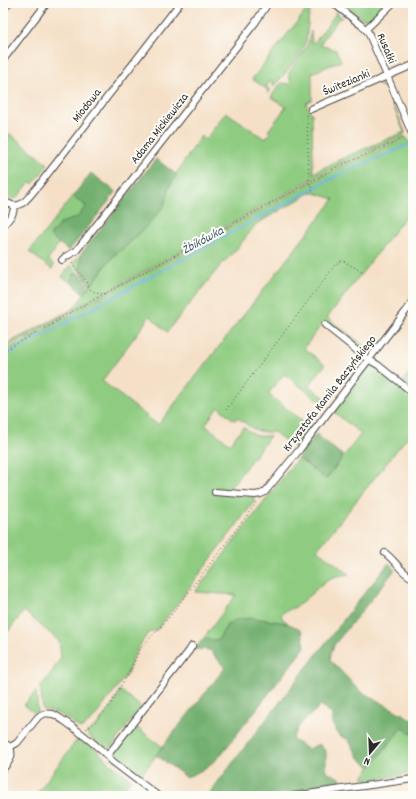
<svg xmlns="http://www.w3.org/2000/svg" width="416" height="799" font-family="Dekko,sans-serif">
	<style>
		.green { fill: #8fcc81; stroke: #5d7c56; fill-rule: evenodd }
		.forest { fill: #73b06f; stroke: #4f6e4d }
		.lines { fill: none; stroke-linecap: round; stroke-linejoin: round }
		.stream { stroke: #74b4e8; stroke-width: 2 }
		.minor-casing { stroke: #494642; stroke-width: 8 }
		.path { stroke: #494642; stroke-width: 1; stroke-dasharray: 1 3; stroke-linecap: butt }
		.minor { stroke: #fff; stroke-width: 6 }
		.labels { text-anchor: middle; stroke-width: 4; stroke-linejoin: round; paint-order: stroke }
		.street-label { font-size: 12px; fill: #2b2b2b; stroke: #fdfcf7 }
		.water-label { font-size: 13px; font-style: italic; fill: #455b6d; stroke: #fdfcf7 }
	</style>
	<rect width="100%" height="100%" fill="#fdfcf7"/>
	<filter id="ink" filterUnits="userSpaceOnUse"><feTurbulence type="fractalNoise" baseFrequency=".025" numOctaves="2"/><feDisplacementMap in="SourceGraphic" scale="8" xChannelSelector="R" yChannelSelector="G"/><feConvolveMatrix kernelMatrix="1 2 1 2 8 2 1 2 1" color-interpolation-filters="sRGB"/></filter>
	<filter id="wash" filterUnits="userSpaceOnUse"><feTurbulence type="fractalNoise" baseFrequency=".012" numOctaves="4" result="noise"/><feDisplacementMap in="SourceGraphic" scale="16" xChannelSelector="R" yChannelSelector="G"/><feGaussianBlur stdDeviation="0.9" result="paint"/><feColorMatrix in="noise" values="0 0 0 0 0 0 0 0 0 0 0 0 0 0 0 0 0 1.4 0 .05"/><feComposite in="paint" operator="in"/></filter>
	<g filter="url(#wash)">
		<rect width="100%" height="100%" fill="#f5e0c7"/>
		<g class="green">
			<path d="M312 3H314L309 14 306 41C302 53 283 78 273 86L272 85 274 83 270 81 266 87 270 90 269 93 267 92 268 90 252 79Z"/>
			<polygon points="341,3 390,3 372,19 371,18 363,19"/>
			<polygon points="335,11 343,18 339,18 322,41 320,45 336,50 341,61 312,73 312,100 306,103 310,112 312,113 313,173 343,158 404,132 386,88 379,85 384,85 386,87 405,132 404,135 391,142 338,165 93,299 67,313 52,323 3,349 3,346 73,309 115,254 125,247 149,224 164,206 168,194 169,187 177,175 176,174 201,136 206,139 226,112 265,139 270,133 268,131 286,107 271,97 280,84 283,83 289,84 291,82 289,77 289,73 308,44 311,31 312,43 314,43 335,15"/>
			<polygon points="10,134 48,164 33,184 30,182 17,198 10,199 3,193 3,144"/>
			<path d="M404 137 407 138 413 152V207L327 318 371 351 367 355 365 354 334 330 331 325 326 323 320 327 304 348 325 365 309 386 329 401 325 405 284 374 268 394 311 428 297 446 293 447 274 432C255 433 252 428 238 418L234 420 218 407 205 425 230 444 243 427 257 436H270L229 489 215 488V494L254 497V502L158 629 148 633 140 645 132 660 127 674 94 718 81 729C67 719 61 712 43 710L40 687 51 674 61 657 59 641 24 611 3 638V352L53 325 78 309 339 167 392 144ZM312 192 334 199 158 425 102 381 150 316 167 332 220 266 235 251 256 224Z"/>
			<polygon points="73,196 86,206 78,217 61,223 50,235 59,244 48,260 54,265 52,269 29,252"/>
			<polygon points="81,254 81,267 80,271 73,263"/>
			<polygon points="71,265 78,273 73,275 70,282 62,277"/>
			<path d="M371 367 376 368 413 397V430L317 550 349 574C343 575 336 576 331 578 319 584 308 599 297 606 292 610 285 609 281 615L282 618 288 623 252 618 228 623 218 640 203 639 236 595 195 592 298 458 326 479 361 434 334 412 368 368Z"/>
			<polygon points="413,368 413,389 403,381"/>
			<polygon points="120,690 141,707 107,753 86,733 98,724 115,702"/>
			<polygon points="36,691 38,712 36,714 24,705"/>
			<polygon points="136,727 163,747 140,776 136,776 111,758"/>
			<polygon points="402,727 413,735 413,773 382,778 378,780 367,781 367,779 363,777"/>
			<polygon points="82,737 103,756 108,762 131,779 121,796 35,796 77,740"/>
		</g>
		<g class="forest">
			<polygon points="156,159 177,175 169,187 168,194 164,206 149,224 125,247 115,254 90,286 85,278 80,271 81,267 81,254"/>
			<polygon points="91,173 116,192 69,251 50,236 61,223 78,217 86,206 73,196"/>
			<polygon points="78,273 83,278 89,288 85,294 70,282 73,275"/>
			<polygon points="316,434 343,456 326,479 298,458"/>
			<polygon points="389,563 394,568 394,571 334,645 331,653 330,660 360,691 413,720 413,735 402,727 370,767 360,759 348,739 340,736 332,724 332,714 321,705 299,726 292,739 308,749 319,744 326,751 326,772 340,778 342,785 270,796 207,796 362,596"/>
			<path d="M252 618C269 621 288 620 302 631L305 647 219 757C209 766 199 773 186 777L156 755 225 668 210 650 195 649 203 639 218 640C230 620 228 620 252 618Z"/>
		</g>
		<g class="lines">
			<polyline class="stream" points="3,357 340,174 413,143"/>
		</g>
	</g>
	<g filter="url(#ink)">
		<g class="lines">
			<g class="minor-casing">
				<g id="minor">
					<polyline points="333,3 361,25 368,32 413,136"/>
					<polyline points="3,10 9,3"/>
					<polyline points="366,29 393,3"/>
					<polyline points="3,60 47,3"/>
					<polyline points="311,109 413,65"/>
					<path d="M3 200C21 214 27 198 39 185L180 3"/>
					<polyline points="3,226 12,215 15,206"/>
					<polyline points="62,260 65,257 76,251 255,23 268,3"/>
					<polyline points="325,325 366,358 378,365 413,393"/>
					<polyline points="215,492 255,495 261,494 265,492 300,449 413,302"/>
					<path d="M385 553C395 560 402 574 413 578"/>
					<polyline points="3,742 10,747"/>
					<polyline points="107,756 189,651 192,646"/>
					<path d="M3 769C9 761 14 758 10 747L17 743 38 717C43 713 47 713 53 714 58 716 62 720 66 722 82 734 99 746 112 761L158 796"/>
					<polyline points="293,796 413,779"/>
				</g>
			</g>
			<g class="path">
				<polyline points="307,115 309,182 313,192"/>
				<polyline points="411,142 413,147"/>
				<path d="M72 263C75 269 80 273 84 278 87 282 88 287 91 290 94 292 97 293 100 292L102 294"/>
				<polyline points="3,351 51,325 69,313 339,166 391,144 405,136"/>
				<polyline points="226,410 335,265 342,260 362,272"/>
				<polyline points="86,729 94,723 110,705 120,687 129,673 140,649 171,615 257,502"/>
			</g>
			<use href="#minor" class="minor"/>
		</g>
	</g>
	<g class="labels">
		<g class="street-label">
			<text transform="translate(387 48) rotate(67)" y="4">Rusałki</text>
			<text transform="translate(346 82) rotate(-23)" y="4">Świtezianki</text>
			<text transform="translate(86 105) rotate(-52)" y="4">Miodowa</text>
			<text transform="translate(159 128) rotate(-52)" y="4">Adama Mickiewicza</text>
			<text transform="translate(329 393) rotate(-52)" y="4">Krzysztofa Kamila Baczyńskiego</text>
		</g>
		<g class="water-label">
			<text transform="translate(202 239) rotate(-28)" y="5">Żbikówka</text>
		</g>
	</g>
	<rect width="416" height="799" fill="none" stroke="#fdfcf7" stroke-width="16"/>
	<g transform="translate(370 753) rotate(199)" stroke="#fdfcf7" stroke-width="3" paint-order="stroke">
	<path d="M0-3L7 15L0 10L-7 15Z" fill="#2b2b2b"/>
	<text y="-6" font-size="11" font-weight="bold" text-anchor="middle" fill="#2b2b2b">N</text>
	</g>
</svg>
